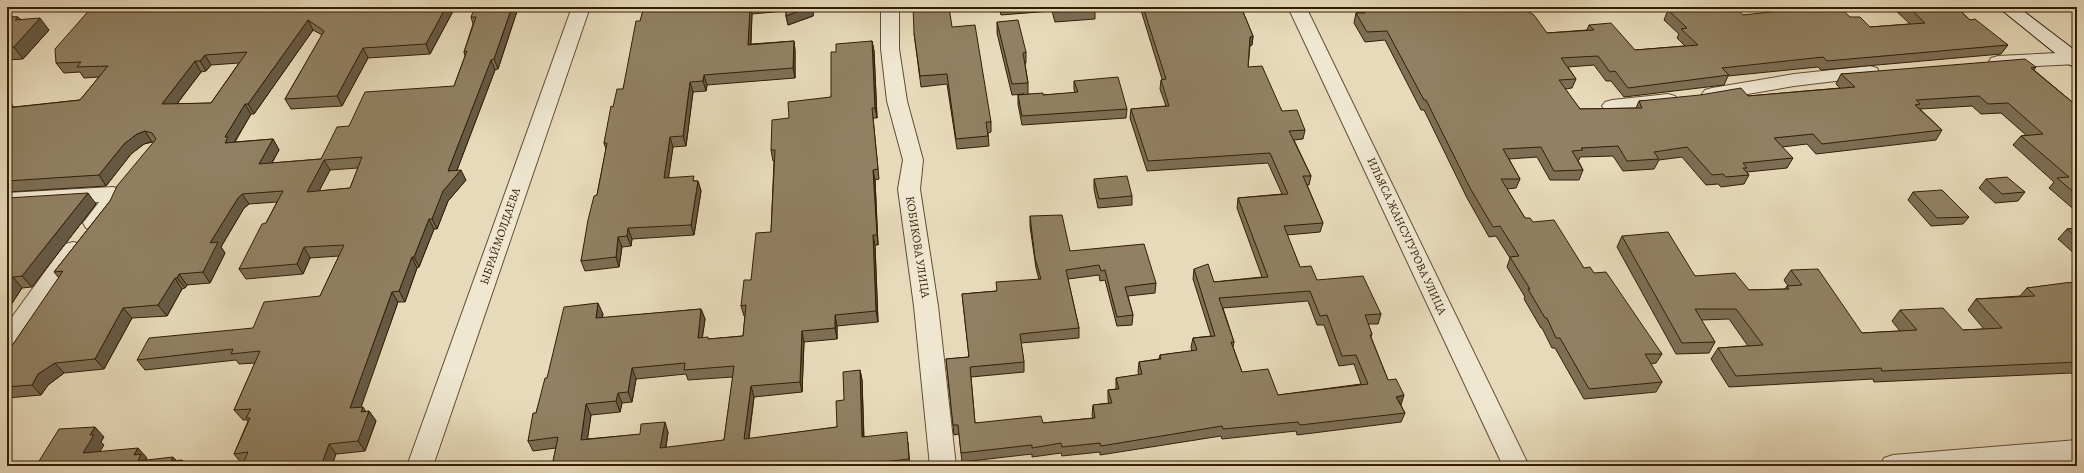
<svg xmlns="http://www.w3.org/2000/svg" width="2084" height="473" font-family="Alegreya,serif">
	<style>
		.lines { fill: none; stroke-linecap: round; stroke-linejoin: round }
		.minor-casing { stroke: #614d32; stroke-width: 2 }
		.secondary-casing { stroke: #341e05; stroke-width: 2 }
		.minor { fill: #efe7d2; fill-rule: evenodd }
		.secondary { fill: #efe7d2; fill-rule: evenodd }
		.wall { fill: #7d6e55; stroke: #341e05; fill-rule: evenodd }
		.shaded-wall { fill: #665a45; stroke: #341e05 }
		.building { fill: #918063; stroke: #341e05; fill-rule: evenodd }
		.labels { text-anchor: middle; stroke-width: 3; stroke-linejoin: round; paint-order: stroke }
		.street-label { font-size: 12px; fill: #341e05; stroke: #efe7d2 }
	</style>
	<rect width="100%" height="100%" fill="#e7daba"/>
	<filter id="stains"><feTurbulence type="fractalNoise" baseFrequency=".005" numOctaves="4"/><feColorMatrix values="0 0 0 0 .2 0 0 0 0 .09 0 0 0 0 .02 0 0 0 .5 -.17"/></filter>
	<radialGradient id="worn" r=".72"><stop offset=".6" stop-color="#630" stop-opacity="0"/><stop offset="1" stop-color="#630" stop-opacity=".3"/></radialGradient>
	<g class="lines">
		<g class="minor-casing">
			<g id="minor">
				<polygon points="572,7 590,7 433,466 407,466"/>
				<polygon points="881,7 899,7 899,49 907,101 923,160 920,189 938,306 956,466 930,466 914,306 898,189 903,160 887,101 881,49"/>
				<polygon points="1288,7 1306,7 1529,466 1503,466"/>
				<polygon points="2077,52 2077,64 1998,68 1991,66 1989,62 1991,58 1998,56"/>
				<polygon points="1870,66 1877,68 1879,72 1877,76 1794,86 1712,100 1705,98 1702,94 1705,90 1712,88 1794,74"/>
				<polygon points="1668,94 1675,96 1678,100 1675,104 1612,112 1605,110 1602,106 1605,102 1612,100"/>
				<path d="M113 187 120 189 124 194C120 204 111 222 102 228 97 231 91 230 86 228L83 223 99 202 7 207V193Z"/>
				<polygon points="73,242 81,244 84,250 81,256 16,349 7,352 7,324 65,244"/>
				<polygon points="2077,440 2077,462 2027,466 1880,466 1884,458 1893,455"/>
			</g>
		</g>
		<g class="secondary-casing">
			<polygon id="secondary" points="1998,7 2018,7 2077,52 2077,67 2070,65"/>
		</g>
		<use href="#minor" class="minor"/>
		<use href="#secondary" class="secondary"/>
	</g>
	<g class="wall">
		<path d="M237 7H322V8L344 7H450L452 13 430 54 368 58 342 106 291 109 285 99 322 35 313 30 254 114H251L235 142 273 139 279 150 272 163 321 159 349 126 454 86 465 56 464 52 473 24 471 17 518 8 498 69 495 70 457 170 466 180 448 201 437 229H434L419 267 417 268 405 302H398L360 408 366 412 369 411 376 421 365 451 242 464 234 454 248 421 247 420H243L234 410 255 363 239 364 236 360 145 370 137 360 253 328 320 296 339 256 310 258 303 274 246 279 239 269 266 223 277 202 249 204 244 208 221 247 225 253 210 283 187 285 185 288 182 289 167 316 132 318 104 369 64 373 48 385 41 395 7 398V353L59 278 54 272 110 201 154 142H152L144 144 131 154 106 186 7 192V102L14 107 80 100 99 77 84 78 80 72 64 73 56 63 200 9 199 10ZM239 63 211 103 177 104 201 72 206 71 211 65ZM358 168 350 188 319 191 330 170Z"/>
		<polygon points="644,7 814,7 813,16 788,25 786,16 786,11 752,14 751,44 794,41 795,51 795,78 707,85 706,91 693,92 686,146 673,147 668,178 695,181 698,181 701,191 694,235 632,239 631,246 622,247 619,267 585,271 581,261 597,195 606,149 604,143 613,107 623,89"/>
		<polygon points="999,7 1094,7 1095,9 1095,19 1055,22 1052,11 1001,15"/>
		<path d="M1140 7H1241L1253 36 1252 45 1250 46 1248 67 1282 111 1305 130 1303 139 1294 140 1311 176 1309 185H1307L1323 223 1320 232 1287 235 1300 267 1317 280 1381 314 1378 324H1368L1372 334 1371 337 1388 380 1405 413 1401 422 1297 435 1296 431 1222 439 1221 436 1100 455V452L1062 456 1061 453 1032 457V454L962 462 959 434 954 435 946 359 969 357 962 294 997 291 1039 280 1036 268 1030 226V216L1070 251 1156 283 1155 293 1128 296 1133 315 1132 325 1117 326 1105 280 1100 281 1099 275 1068 279 1079 328V338L1021 343 1024 362V372L971 377 975 423H1043L1093 418 1092 415 1093 405 1109 403 1108 400V390L1116 389V378L1139 375 1138 372 1139 362 1159 359 1160 355 1192 351 1191 347 1193 338 1211 336 1193 279 1194 269 1214 282 1262 277 1237 208 1238 198 1282 194 1268 163 1147 171 1130 118 1131 109 1166 106 1160 89 1161 80 1162 79ZM1308 301 1317 325H1324L1339 366 1354 364 1361 384 1278 395 1242 372 1233 347 1234 342 1223 308Z"/>
		<polygon points="1354,7 1525,7 1527,11 1547,33 1587,30 1589,25 1635,50 1685,46 1677,38 1679,34 1664,20 1668,10 1743,15 1850,17 1870,27 1910,24 1893,8 1894,7 1956,7 1970,20 2008,45 2001,54 1821,70 1818,67 1728,76 1724,85 1624,97 1611,81 1606,81 1594,65 1568,67 1576,79 1572,88 1565,89 1580,109 1636,108 1639,101 1748,96 1840,88 1836,84 1841,74 2036,67 2034,70 2077,106 2077,212 2049,188 2054,182 2013,145 2021,136 2026,135 2001,113 1981,114 1972,106 1920,109 1942,130 1936,140 1816,154 1807,144 1782,147 1793,158 1787,168 1747,172 1749,175 1744,184 1721,187 1718,184 1706,185 1682,157 1659,160 1654,169 1623,171 1613,156 1580,157 1579,160 1578,160 1583,170 1579,180 1550,180 1537,157 1509,159 1520,179 1516,188 1507,189 1525,218 1533,222 1584,268 1594,273 1662,354 1656,363 1650,364 1662,382 1656,392 1584,399 1555,348 1552,348 1542,328 1541,328 1524,299 1525,297 1507,267 1510,258 1496,236 1489,237 1467,198 1424,110 1421,110 1385,40 1365,42 1354,23 1356,13 1358,13"/>
		<polygon points="7,17 18,17 20,19 49,30 23,59 7,60"/>
		<polygon points="997,22 1026,52 1026,63 1025,64 1028,83 1028,94 1043,95 1075,93 1074,89 1074,81 1127,109 1126,118 1022,125 1018,104 1018,95 1024,94 1012,95 997,33"/>
		<polygon points="952,27 991,122 991,132 988,133 989,146 957,149 947,84 921,87 914,33"/>
		<path d="M872 41 874 51 877 118H873L879 179 875 180 878 245H875L878 322 837 326V339L804 342 802 392 754 397 749 439 837 427 844 400 860 370 862 380 864 437 908 442 910 466H552L556 448 533 451 528 441 536 413 547 378 603 314 602 318 701 309 705 319 702 338 709 339 743 336 745 316H744L741 306 751 280 771 232 774 161H773L771 150 789 118 831 97 836 52ZM686 374 688 380 733 377 724 440 666 448 668 432 587 439 591 415 620 412 622 403 632 402 636 379Z"/>
		<polygon points="1094,179 1132,196 1132,205 1098,208 1094,189"/>
		<polygon points="1986,179 2025,192 2018,201 1995,203 1979,188"/>
		<polygon points="1913,192 1969,217 1963,224 1931,226 1908,200"/>
		<polygon points="7,198 96,204 32,287 22,288 7,311"/>
		<polygon points="2077,228 2077,256 2058,239 2067,229"/>
		<polygon points="1622,236 1695,276 1749,290 1785,289 1787,286 1788,286 1784,280 1791,270 1862,333 1900,331 1892,321 1900,310 1963,330 1984,329 1968,310 1976,299 2020,296 2027,288 2077,282 2077,374 2072,374 2071,373 1874,382 1873,379 1729,387 1711,359 1718,348 1748,346 1729,319 1701,320 1715,342 1709,353 1676,354 1617,247"/>
	</g>
	<g class="shaded-wall">
		<polygon points="189,7 198,7 200,9 192,21 186,11"/>
		<polygon points="446,7 450,7 452,13 430,54 426,44"/>
		<polygon points="512,7 518,7 518,8 498,69 494,59"/>
		<polygon points="750,7 751,7 752,14 750,55 748,45"/>
		<polygon points="809,7 814,7 813,16 788,25 786,16"/>
		<polygon points="40,18 49,30 23,59 14,47"/>
		<polygon points="308,20 313,30 254,114 248,104"/>
		<polygon points="1253,36 1252,45 1249,46 1250,37"/>
		<polygon points="794,41 795,51 795,78 793,68"/>
		<polygon points="872,41 874,51 877,118 875,108"/>
		<polygon points="363,48 368,58 342,106 337,96"/>
		<polygon points="205,55 211,65 206,71 200,61"/>
		<polygon points="491,60 495,70 454,178 461,170 466,180 448,201 437,229 432,219 448,171"/>
		<polygon points="195,61 201,72 169,114 162,104"/>
		<polygon points="704,75 707,85 706,91 703,81"/>
		<polygon points="690,82 693,92 686,146 683,136"/>
		<polygon points="9,101 17,111 7,112 7,104"/>
		<polygon points="245,104 251,114 233,144 225,143 225,137"/>
		<polygon points="145,131 152,142 144,144 131,154 106,186 99,175 124,144 137,134"/>
		<polygon points="670,137 673,147 667,188 664,178"/>
		<polygon points="273,139 279,150 265,174 259,164"/>
		<polygon points="324,160 330,170 313,203 307,192"/>
		<polygon points="873,170 875,180 878,245 877,235"/>
		<polygon points="698,181 701,191 694,235 691,225"/>
		<polygon points="88,193 96,204 32,287 22,276"/>
		<polygon points="242,194 249,204 244,208 221,247 225,253 210,283 203,272 210,243 238,198"/>
		<polygon points="429,219 434,229 419,267 414,257"/>
		<polygon points="628,228 632,239 631,246 627,236"/>
		<polygon points="873,235 875,245 878,322 876,311"/>
		<polygon points="618,237 622,247 619,267 616,257"/>
		<polygon points="304,247 310,258 303,274 297,264"/>
		<polygon points="412,257 417,268 405,302 399,291"/>
		<polygon points="179,274 187,285 185,288 177,278"/>
		<polygon points="13,277 22,288 7,311 7,286"/>
		<polygon points="175,278 182,289 167,316 158,305"/>
		<polygon points="392,292 398,302 357,419 350,408"/>
		<polygon points="598,303 603,314 600,329 596,318"/>
		<polygon points="123,308 132,318 104,369 95,359"/>
		<polygon points="701,309 705,319 701,348 698,338"/>
		<polygon points="835,315 837,326 837,339 835,328"/>
		<polygon points="802,331 804,342 802,392 800,382"/>
		<polygon points="55,363 64,373 48,385 41,395 32,385 38,374"/>
		<polygon points="632,368 636,379 632,402 628,392"/>
		<polygon points="860,370 862,380 864,447 862,437"/>
		<polygon points="751,386 754,397 747,449 744,439"/>
		<polygon points="618,393 622,403 620,412 616,401"/>
		<polygon points="1404,395 1401,405 1396,397"/>
		<polygon points="586,404 591,415 586,450 581,440"/>
		<polygon points="363,407 368,415 369,411 376,421 365,451 358,441 361,412"/>
		<polygon points="665,422 668,432 664,459 660,448"/>
		<polygon points="95,427 104,437 101,442 104,445 93,463 83,453 90,435"/>
		<polygon points="329,444 336,454 332,466 321,466"/>
		<polygon points="138,448 147,458 146,460 151,464 143,466 134,455"/>
		<polygon points="173,457 180,464 182,460 188,466 175,466 171,461"/>
	</g>
	<g class="building">
		<path d="M92 7H189L186 11 237 7H318L317 8 344 7H446L426 44 363 48 337 96 285 99 324 31 308 20 248 104H245L225 137H228L225 143 273 139 259 164 321 159 337 127 349 126 365 92 454 86 467 51 464 52 476 17H471L475 7H512L494 59 491 60 448 171 461 170 443 191 432 219H429L414 257H412L399 291 392 292 350 408 363 407 361 412 369 411 358 441 329 444 321 466H242L248 452 234 454 250 418H246L251 409 234 410 260 351 231 354 233 349 137 360 149 338 253 328 264 302 320 296 344 245 304 247 297 264 239 269 262 224 266 223 283 191 242 194 238 198 210 243 218 242 203 272 179 274 177 278H175L158 305 123 308 95 359 55 363 38 374 32 385 7 387V353L63 271 54 272 110 201 117 186 156 139 152 133 145 131 137 134 124 144 99 175 7 181V108L80 100 108 66 77 67 81 62 56 63 55 49ZM247 52 211 103 162 104 195 61H200L205 55ZM362 157 350 188 307 192 324 160Z"/>
		<polygon points="644,7 750,7 748,45 794,41 793,68 704,75 703,81 690,82 683,136 670,137 664,178 694,176 693,181 698,181 691,225 628,228 627,236 618,237 616,257 581,261 588,220 594,196 597,195 607,143 604,143 611,106 613,107 617,89 623,89 636,21 640,21"/>
		<polygon points="787,7 809,7 786,16"/>
		<polygon points="913,7 949,7 952,27 975,25 991,122 986,122 988,136 956,139 947,74 920,76 914,33"/>
		<polygon points="1053,7 1094,7 1095,9 1055,12"/>
		<path d="M1143 7H1241L1253 36 1250 37 1248 67 1262 66 1282 111 1297 110 1305 130 1289 131 1311 176H1303L1323 223 1284 226 1300 267 1311 266 1317 280 1363 276 1381 314 1365 315 1372 334 1370 335 1388 380 1396 379 1404 395 1396 397 1405 413 1300 425 1298 422 1223 429 1222 426 1101 446 1100 443 1062 447 1061 443 1032 448V445L961 453 958 425H953L946 359 969 357 962 294 997 291 996 282 1041 279 1035 258 1030 216 1062 215 1070 251 1144 244 1156 283 1125 287 1133 315 1117 317 1105 270 1101 271 1099 265 1066 270 1079 328 1020 334 1024 362 970 367 975 423 1041 416 1043 423 1095 418 1093 405 1112 403 1108 390 1119 389 1116 378 1142 374 1139 362 1161 359 1160 355 1197 350 1193 338 1215 336 1194 269 1208 264 1214 282 1268 277 1238 198 1288 194 1270 153 1148 161 1131 109 1169 106 1161 80 1166 79ZM1310 291 1320 316 1327 315 1342 356 1356 355 1368 384 1278 395 1268 369 1242 372 1231 342H1234L1219 298Z"/>
		<polygon points="1361,7 1525,7 1527,11 1534,15 1547,33 1594,30 1589,25 1611,23 1635,50 1698,45 1681,29 1687,28 1668,10 1704,7 1736,7 1743,15 1816,7 1839,7 1850,17 1860,17 1870,27 1925,23 1908,7 1956,7 1970,20 1975,19 2008,45 1827,61 1823,57 1722,68 1729,75 1628,88 1615,71 1610,72 1598,56 1561,58 1576,79 1559,80 1580,109 1642,108 1639,101 1700,95 1741,88 1748,96 1855,87 1841,74 2025,59 2036,67 2031,68 2077,106 2077,195 2057,178 2069,177 2021,136 2043,134 2008,103 1988,104 1979,96 1916,100 1920,104 1915,105 1942,130 1822,144 1813,134 1774,138 1793,158 1743,163 1747,168 1743,168 1749,175 1726,177 1723,174 1712,175 1687,147 1654,152 1659,159 1627,161 1618,146 1581,148 1583,150 1572,151 1583,170 1554,171 1541,147 1503,149 1520,179 1501,179 1525,218 1530,218 1533,222 1554,220 1584,268 1590,267 1594,273 1606,272 1662,354 1645,354 1662,382 1589,389 1560,338 1556,338 1547,318 1545,318 1528,289 1530,289 1510,257 1519,256 1500,226 1493,227 1470,188 1426,100 1424,100 1387,31 1367,32 1356,13 1365,13"/>
		<polygon points="7,17 18,17 15,20 40,18 14,47 7,47"/>
		<polygon points="1018,20 1026,52 1023,53 1028,83 1012,84 997,22"/>
		<path d="M872 41 875 108H872L878 169 873 170 877 235H873L876 311 835 315V328L802 331 800 382 751 386 744 439 837 427 836 401 844 400 843 372 860 370 862 437 907 432 909 459 865 464 864 462 836 466V464L820 466H552L558 437 528 441 533 413H536L545 378H547L564 307 598 303 596 318 701 309 698 338 708 337V339L743 336 746 305 741 306 744 280H751L756 233 771 232 775 150H771L772 120 789 118 788 102 831 97V52H836V44ZM685 363 684 370 734 366 724 440 660 448 665 422 641 424 640 434 581 440 586 404 616 401 618 393 628 392 632 368Z"/>
		<polygon points="1118,77 1127,109 1022,116 1018,95 1043,93 1043,95 1078,92 1074,81"/>
		<polygon points="1127,176 1132,196 1099,199 1094,179"/>
		<polygon points="2007,177 2025,192 2002,194 1986,179"/>
		<polygon points="1942,190 1969,217 1937,218 1913,192"/>
		<polygon points="88,193 22,276 13,277 7,286 7,198"/>
		<polygon points="2077,228 2077,238 2067,229"/>
		<polygon points="1668,232 1695,276 1735,273 1749,290 1789,289 1787,286 1802,285 1791,270 1818,269 1862,333 1917,330 1900,310 1943,308 1963,330 2002,328 1976,299 2035,296 2027,288 2064,283 2077,282 2077,362 1882,371 1881,368 1736,376 1718,348 1763,345 1736,309 1695,309 1715,342 1682,343 1622,236"/>
		<polygon points="95,427 90,435 94,435 83,453 138,448 134,455 141,454 138,461 173,457 171,461 182,460 179,466 36,466 59,429"/>
	</g>
	<g class="labels">
		<g class="street-label">
			<text transform="translate(500 236) rotate(-71)" y="4">ЫБРАЙМОЛДАЕВА</text>
			<text transform="translate(1407 236) rotate(65)" y="4">ИЛЬЯСА ЖАНСУГУРОВА УЛИЦА</text>
			<text transform="translate(918 247) rotate(81)" y="4">КОБИКОВА УЛИЦА</text>
		</g>
	</g>
	<rect width="2084" height="473" fill="none" stroke="#e7daba" stroke-width="24"/>
	<rect x="8" y="8" width="2068" height="457" fill="none" stroke="#341e05" stroke-width="2"/>
	<rect x="12" y="12" width="2060" height="449" fill="none" stroke="#341e05"/>
	<rect width="100%" height="100%" filter="url(#stains)"/>
	<rect width="100%" height="100%" fill="url(#worn)"/>
</svg>
